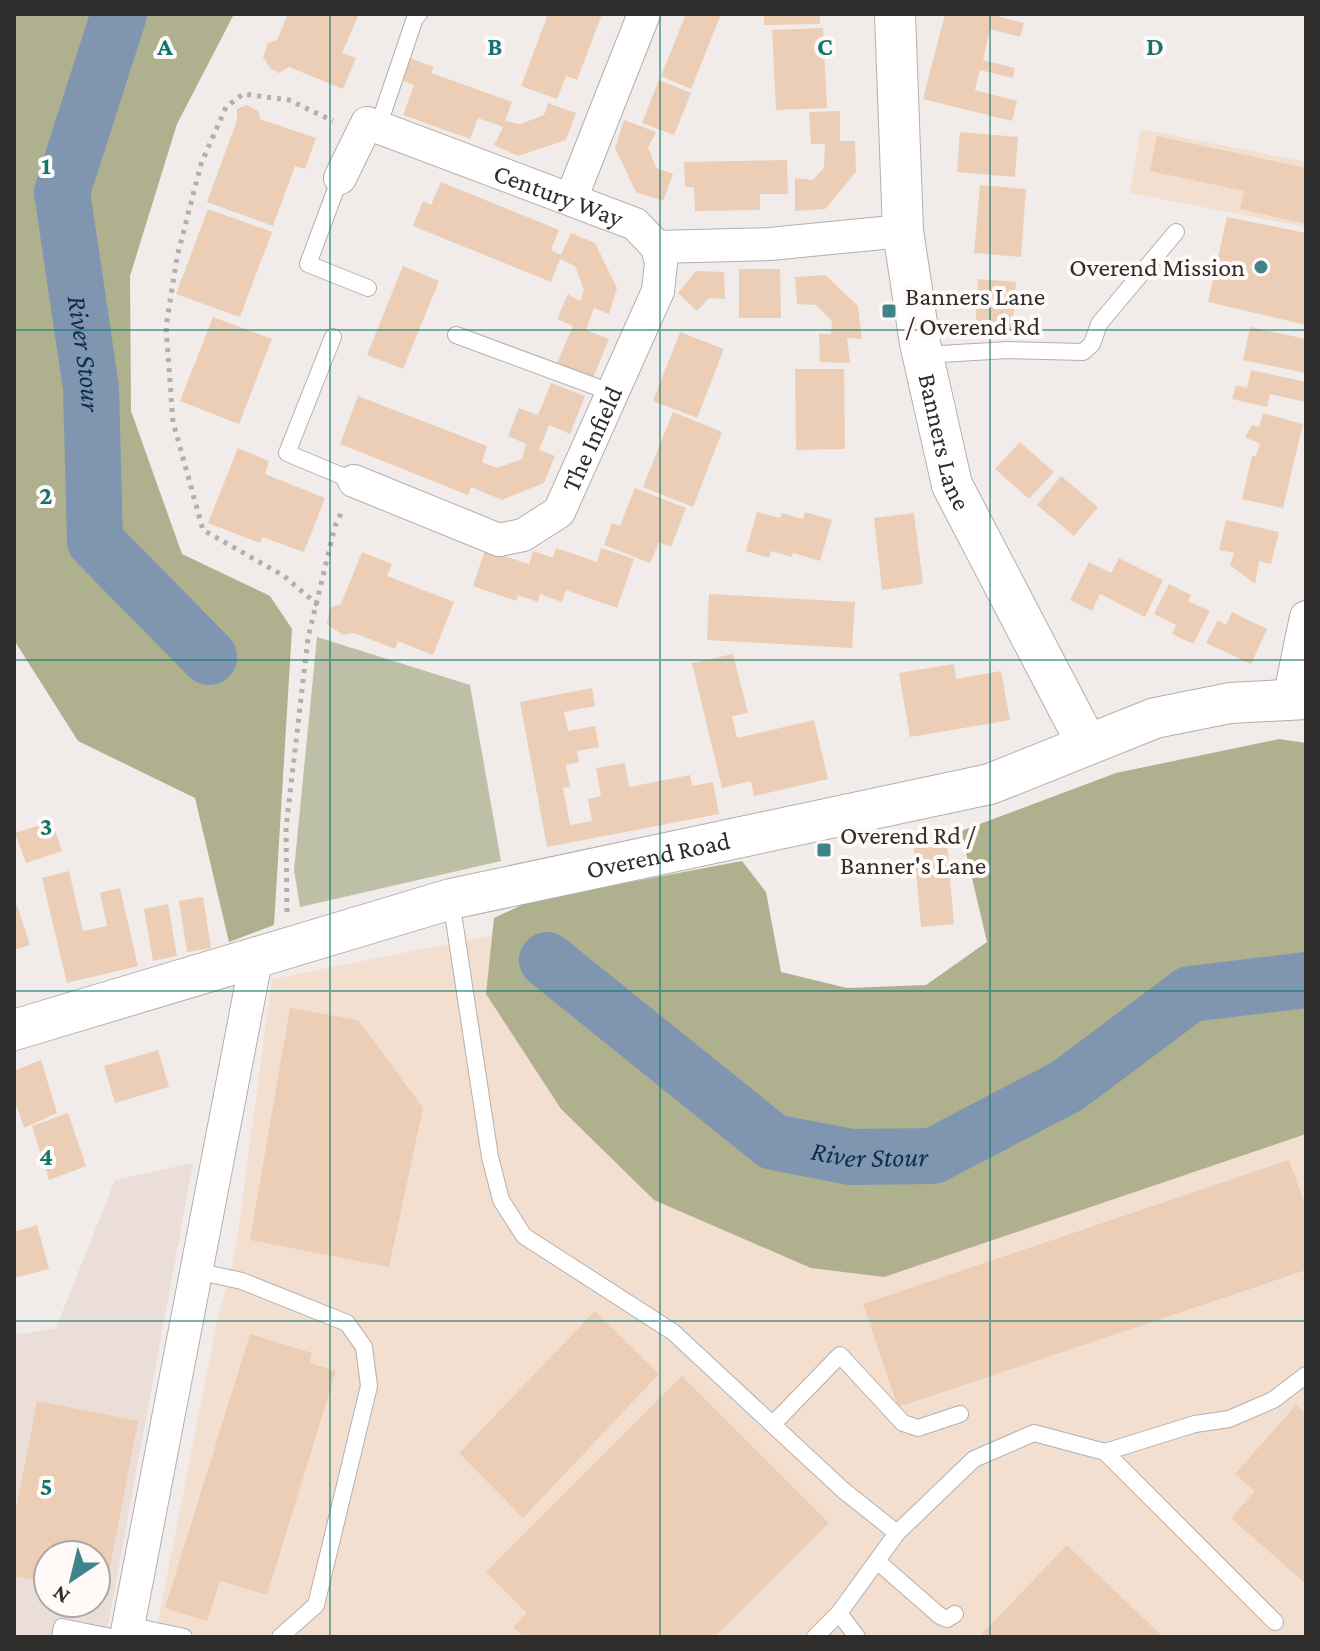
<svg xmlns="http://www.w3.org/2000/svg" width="1320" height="1651" font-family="'Crimson Pro',serif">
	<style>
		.built { fill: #ebded8; fill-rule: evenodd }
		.industrial { fill: #f3dfd0 }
		.green { fill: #bebfa7 }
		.forest { fill: #aeb08e }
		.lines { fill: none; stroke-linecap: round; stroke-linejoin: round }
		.river { stroke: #8096b0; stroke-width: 56 }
		.building { fill: #ebceb5 }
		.service-casing { stroke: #b4afad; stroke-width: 18 }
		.minor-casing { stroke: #b4afad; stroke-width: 34 }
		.tertiary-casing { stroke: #b4afad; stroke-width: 42 }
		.path { stroke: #b3afad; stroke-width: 5; stroke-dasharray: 4 6; stroke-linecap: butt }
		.service { stroke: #fff; stroke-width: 16 }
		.minor { stroke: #fff; stroke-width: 32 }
		.tertiary { stroke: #fff; stroke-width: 40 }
		.grid { fill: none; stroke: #0f766e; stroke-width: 2; stroke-opacity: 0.55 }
		.poi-dot { fill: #3d858a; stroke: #fff9f7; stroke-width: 3 }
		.labels { text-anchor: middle; stroke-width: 8; stroke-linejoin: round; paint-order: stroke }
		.street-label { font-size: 26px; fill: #302e2d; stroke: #fff9f7 }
		.poi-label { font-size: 26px; fill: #302e2d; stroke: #fff9f7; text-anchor: start }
		.water-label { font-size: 28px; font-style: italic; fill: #0c2e53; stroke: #fff9f7 }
		.grid-label { font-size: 26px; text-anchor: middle; font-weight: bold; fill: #0f766e; stroke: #fff9f7; stroke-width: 8; stroke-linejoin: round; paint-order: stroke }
	</style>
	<rect width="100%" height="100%" fill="#f1ecea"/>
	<path class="built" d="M193 1163 106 1637H14V1335L56 1328 115 1180ZM48 1555H96V1603H48Z"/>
	<g class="industrial">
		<polygon points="1141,129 1306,162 1306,227 1130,193"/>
		<polygon points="493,935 486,994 561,1109 654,1200 1199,1169 1306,1134 1306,1637 155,1637 218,1317 235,1255 272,979"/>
	</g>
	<polygon class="green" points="317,637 470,685 501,861 300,907 294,870"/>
	<g class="forest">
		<polygon points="16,14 234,14 177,124 130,276 131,411 182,554 270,596 292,629 274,925 229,942 195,798 78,741 14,640"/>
		<polygon points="1279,739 1306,743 1306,1134 884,1277 811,1268 654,1200 561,1109 486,994 494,918 530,901 742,861 766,892 781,972 847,988 926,985 987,942 961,831 1116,773"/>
	</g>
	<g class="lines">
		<g class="river">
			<path id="s1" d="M119 14 62 192 91 388 95 541 209 657"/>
			<path id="s2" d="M547 960 773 1142 851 1157 933 1156 1067 1086 1190 994 1306 980"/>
		</g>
	</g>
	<g class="building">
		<polygon points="288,14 359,14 342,53 356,58 343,89 289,67 279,73 271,69 263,57 268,43 277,40"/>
		<polygon points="548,14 602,14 577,80 566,76 557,99 521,86"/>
		<polygon points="686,14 721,14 691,89 661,76"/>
		<polygon points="764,14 820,14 820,24 764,25"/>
		<polygon points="945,14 989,14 1024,23 1020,37 990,29 983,60 1015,68 1013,78 980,70 975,90 1017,101 1012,121 923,99"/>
		<polygon points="823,28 827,108 776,110 772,30"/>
		<polygon points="410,58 434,67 431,73 512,102 505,121 520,124 544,115 548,103 576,113 566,140 518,156 494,145 503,127 478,118 470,139 403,115 414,85 401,80"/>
		<polygon points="659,80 691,93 674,135 642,123"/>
		<polygon points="247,105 258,111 260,119 316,138 305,169 295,166 273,226 207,202 237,120 237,109"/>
		<polygon points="840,111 840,141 855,141 856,172 825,209 795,211 795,178 813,180 824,168 825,144 811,144 809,112"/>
		<polygon points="624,120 656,132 648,147 656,168 673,174 663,201 636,192 615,148"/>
		<polygon points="960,132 1018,137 1015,177 957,172"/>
		<polygon points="1157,136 1306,168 1306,224 1240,209 1244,191 1150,171"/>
		<polygon points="787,160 788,194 760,194 760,210 695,211 694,187 685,187 684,162"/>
		<polygon points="441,182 559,230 551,250 561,255 571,233 595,243 617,288 609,314 594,308 586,330 609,339 593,378 557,363 573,326 557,319 568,294 580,301 584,290 575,266 560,259 551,282 413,226 423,201 431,205"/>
		<polygon points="980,185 1026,189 1021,257 974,253"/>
		<polygon points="208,209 272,232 240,317 176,294"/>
		<polygon points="1227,217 1306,233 1306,325 1208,302"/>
		<polygon points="403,266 439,281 403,369 367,355"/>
		<polygon points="739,269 780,269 781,318 739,318"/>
		<polygon points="696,271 724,272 725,299 709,298 697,311 678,293"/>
		<polygon points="825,275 858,306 862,339 847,338 850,363 820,362 819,334 831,334 832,321 816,305 797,304 795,277"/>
		<polygon points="978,279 1016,282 1012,336 975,333"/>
		<polygon points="213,317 272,339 239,424 180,401"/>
		<polygon points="1250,327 1306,339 1306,373 1243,360"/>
		<polygon points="680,332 724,349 697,418 653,401"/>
		<polygon points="795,369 844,369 845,449 796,450"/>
		<polygon points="1251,370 1306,382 1306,402 1270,394 1267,407 1232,399 1236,385 1247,388"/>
		<polygon points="551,383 585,396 570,434 549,425 539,450 555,456 544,483 502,500 471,487 468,495 340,444 358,396 487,446 482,462 497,468 522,459 526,444 508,436 519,408 538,415"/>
		<polygon points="673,412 722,432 693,507 643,487"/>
		<polygon points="1263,413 1303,424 1283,508 1242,499 1252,456 1256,456 1260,444 1245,437 1252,425 1259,427"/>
		<polygon points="1020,442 1054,472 1029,499 995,469"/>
		<polygon points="238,448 269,461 265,474 325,498 304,552 262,537 260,543 208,523"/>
		<polygon points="1061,476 1098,507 1074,536 1037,505"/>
		<polygon points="635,488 686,508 671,547 659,542 650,563 604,545 612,523 620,526"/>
		<polygon points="757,512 780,518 782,513 803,519 805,512 832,520 820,561 793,553 792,557 771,551 769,558 746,551"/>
		<polygon points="914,513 923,584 882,590 874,518"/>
		<polygon points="1226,520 1279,532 1271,564 1259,561 1255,584 1230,565 1234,553 1219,550"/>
		<polygon points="556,548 597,562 601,548 634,559 617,608 566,590 562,602 540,594 538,602 518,595 516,601 473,586 485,550 529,564 533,551 553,558"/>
		<polygon points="362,552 392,564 387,576 454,602 433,655 398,641 395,649 354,633 343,635 327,624 330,608 341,604"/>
		<polygon points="1119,558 1163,580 1145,617 1100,594 1092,611 1070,600 1089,562 1111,573"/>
		<polygon points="1169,584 1191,595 1188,601 1210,611 1193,644 1172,634 1176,625 1154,614"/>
		<polygon points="709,594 855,602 852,648 707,640"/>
		<polygon points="1232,612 1267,629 1251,664 1206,643 1218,620 1226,625"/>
		<polygon points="733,654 748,713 732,716 737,738 814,720 828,779 754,796 751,781 722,788 692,663"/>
		<polygon points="954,664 956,679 1001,671 1010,720 910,737 899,673"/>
		<polygon points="592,688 595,706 564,712 568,731 595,726 599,747 577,751 579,762 566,765 570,787 563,788 570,825 592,821 588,799 601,796 596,768 625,763 629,787 690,775 692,786 713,782 719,814 547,847 520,702"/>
		<polygon points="52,821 62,851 26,863 15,833"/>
		<polygon points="947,845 954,924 921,927 914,848"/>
		<polygon points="69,871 83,931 107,926 100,893 120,888 138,966 67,983 42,878"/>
		<polygon points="203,897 211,948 187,952 179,901"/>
		<polygon points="168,904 177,956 153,961 144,909"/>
		<polygon points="17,905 30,945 14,950 14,906"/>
		<polygon points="290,1008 358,1020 423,1108 389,1267 250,1240"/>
		<polygon points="158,1050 169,1087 115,1103 104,1066"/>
		<polygon points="41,1060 57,1113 24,1128 14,1098 14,1071"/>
		<polygon points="68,1113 86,1166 49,1180 32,1126"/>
		<polygon points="1289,1160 1306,1208 1306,1270 898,1407 863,1304"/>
		<polygon points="37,1225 49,1269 14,1278 14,1232"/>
		<polygon points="595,1311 659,1374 523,1518 459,1453"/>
		<polygon points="250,1334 312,1353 309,1363 336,1371 267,1595 220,1581 207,1621 165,1608"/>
		<polygon points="682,1376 829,1523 715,1637 523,1637 513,1627 527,1613 486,1572"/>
		<polygon points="37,1401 138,1421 105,1594 96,1593 96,1555 48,1555 48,1583 14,1576 14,1519"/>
		<polygon points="1296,1405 1306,1414 1306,1584 1231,1518 1255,1491 1235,1474"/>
		<polygon points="1067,1545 1163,1637 979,1637"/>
	</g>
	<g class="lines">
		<g class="service-casing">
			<g id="service">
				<polyline points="378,127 415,18 419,14"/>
				<polyline points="340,178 308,264 368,288"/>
				<polyline points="456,335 613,393"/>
				<polyline points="333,337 287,453 354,481"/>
				<polyline points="924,355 1008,350 1083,352 1092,344 1099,324 1176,232"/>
				<polyline points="451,900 490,1157 501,1200 524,1236 673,1332 843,1490 897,1533 974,1459 1034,1433 1105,1452 1275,1622"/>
				<polyline points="196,1271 242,1281 347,1323 364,1347 369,1386 316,1605 280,1637"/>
				<polyline points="773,1424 840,1355 903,1423 918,1428 960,1414"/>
				<polyline points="1105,1452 1195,1424 1229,1419 1273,1400 1306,1375"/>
				<polyline points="877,1561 940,1616 947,1619 955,1614"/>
				<polyline points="839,1613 857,1637"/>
				<polyline points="128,1625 184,1637"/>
				<polyline points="60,1637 62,1627 111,1637"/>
				<polyline points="815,1637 839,1613 897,1533"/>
			</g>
		</g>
		<g class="minor-casing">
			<g id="minor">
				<path id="s3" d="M340 178 367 123 635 224 657 247 770 244 903 231"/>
				<polyline points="571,199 644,14"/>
				<path id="s4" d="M354 481 499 540 523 535 559 512 658 291 661 263 657 247"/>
				<polyline points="1289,699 1306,617"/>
				<polyline points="126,1637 257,955"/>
			</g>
		</g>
		<g class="tertiary-casing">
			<g id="tertiary">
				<path id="s5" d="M895 14 903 231 920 343 952 485 1087 744"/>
				<path id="s6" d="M14 1030 451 899 990 784 1155 718 1230 703 1306 699"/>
			</g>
		</g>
		<g class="path">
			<polyline points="318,605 284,576 203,530 173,422 166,327 177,257 201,164 226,107 243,94 289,100 333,121"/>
			<polyline points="287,912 286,828 308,638 335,526 343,509"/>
		</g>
		<use href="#service" class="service"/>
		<use href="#minor" class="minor"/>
		<use href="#tertiary" class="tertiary"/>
	</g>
	<path class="grid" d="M330 14V1637M660 14V1637M990 14V1637M14 330H1306M14 660H1306M14 991H1306M14 1321H1306"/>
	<g class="poi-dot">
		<circle cx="1261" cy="267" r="8"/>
		<rect x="881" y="303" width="16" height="16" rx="4"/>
		<rect x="816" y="842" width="16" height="16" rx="4"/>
	</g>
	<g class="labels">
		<g class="street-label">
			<text dy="9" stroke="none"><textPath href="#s3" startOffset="266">Century Way</textPath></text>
			<text dy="9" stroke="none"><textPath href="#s4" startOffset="304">The Infield</textPath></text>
			<text dy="9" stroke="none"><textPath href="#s5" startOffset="432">Banners Lane</textPath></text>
			<text dy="9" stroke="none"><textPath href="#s6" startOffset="668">Overend Road</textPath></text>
		</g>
		<g class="poi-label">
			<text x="1245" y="276" text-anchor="end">Overend Mission</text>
			<text x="905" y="305">Banners Lane<tspan x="905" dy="30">/ Overend Rd</tspan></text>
			<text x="840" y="844">Overend Rd /<tspan x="840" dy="30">Banner's Lane</tspan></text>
		</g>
		<g class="water-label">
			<text dy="10" stroke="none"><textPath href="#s1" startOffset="350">River Stour</textPath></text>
			<text dy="10" stroke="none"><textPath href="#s2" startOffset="388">River Stour</textPath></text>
		</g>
	</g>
	<g class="grid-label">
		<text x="165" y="55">A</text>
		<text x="495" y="55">B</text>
		<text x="825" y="55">C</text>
		<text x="1155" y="55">D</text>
		<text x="46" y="174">1</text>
		<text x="46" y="504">2</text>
		<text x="46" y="835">3</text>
		<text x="46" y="1165">4</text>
		<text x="46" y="1495">5</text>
	</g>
	<rect width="1320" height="1651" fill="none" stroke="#302e2d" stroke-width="32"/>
	<g transform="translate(72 1579) rotate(215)"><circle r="38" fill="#fff9f7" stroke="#aca8a6" stroke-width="2"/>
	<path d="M0-6L14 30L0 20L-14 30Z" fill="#3d858a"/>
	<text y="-12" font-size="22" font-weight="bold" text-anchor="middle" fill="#302e2d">N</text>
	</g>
</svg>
